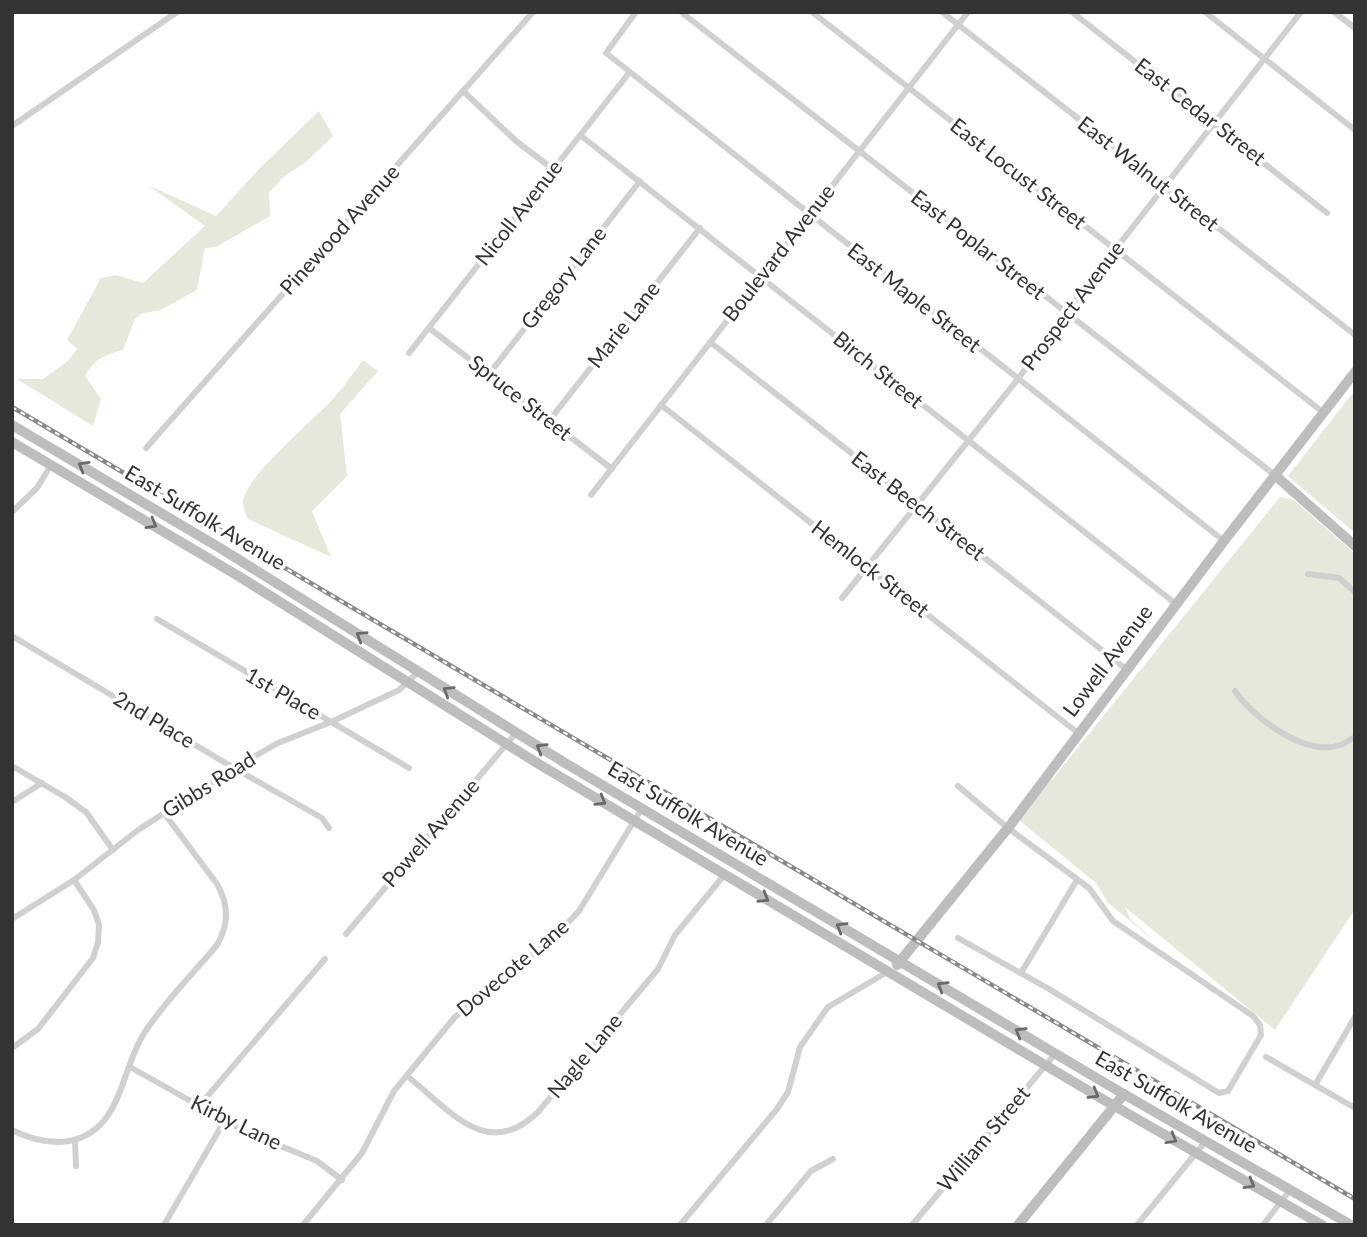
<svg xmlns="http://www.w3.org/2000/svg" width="1367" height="1237" font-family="Lato,sans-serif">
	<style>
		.green { fill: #e4e9dc }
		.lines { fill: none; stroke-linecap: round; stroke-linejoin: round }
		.street { stroke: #d0d0d0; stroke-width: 6 }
		.secondary { stroke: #bdbdbd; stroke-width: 10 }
		.rail-casing { stroke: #888; stroke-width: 4.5 }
		.rail { stroke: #fff; stroke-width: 2; stroke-dasharray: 5; stroke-linecap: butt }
		.oneway { stroke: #6a6a6a }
		.labels { text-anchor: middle; stroke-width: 7; stroke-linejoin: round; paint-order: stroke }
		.street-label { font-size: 21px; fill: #333; stroke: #fff }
	</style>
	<rect width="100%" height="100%" fill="#fff"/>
	<g class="green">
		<path d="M319 111 333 136 306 162 282 178 269 193 270 216 216 247 205 248 197 290 160 310 140 314 135 319 123 350C106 354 93 360 85 376L101 399 93 426 17 379H43L68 361 77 349 67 340 101 278 116 275 143 283 205 226 148 185 216 216 260 168Z"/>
		<path d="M363 360 378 371 340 414 347 476 312 511 331 557 248 519C244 512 241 502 245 494 256 470 302 429 322 410 338 396 350 377 363 360Z"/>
		<polygon points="1355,390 1355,533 1288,476"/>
		<polygon points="1280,497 1294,500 1355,554 1355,909 1275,1030 1125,907 1130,919 1156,942 1108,903 1096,883 1015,817 1055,776"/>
	</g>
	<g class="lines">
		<g class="street">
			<polyline points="636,12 606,53 1224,541"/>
			<polyline points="681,12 1276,476"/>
			<polyline points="812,12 1324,413"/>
			<polyline points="942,12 1355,335"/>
			<polyline points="1072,12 1327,213"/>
			<polyline points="1205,12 1355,130"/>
			<polyline points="1334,12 1355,28"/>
			<polyline points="463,91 516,141 553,169"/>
			<polyline points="12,126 177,12"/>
			<polyline points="580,135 1176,604"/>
			<polyline points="429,328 612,469"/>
			<polyline points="710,342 1126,669"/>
			<polyline points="409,353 629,73"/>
			<polyline points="489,374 640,181"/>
			<polyline points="661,405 1078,733"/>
			<polyline points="549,421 700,228"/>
			<polyline points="146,448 533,12"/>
			<polyline points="591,495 968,12"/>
			<polyline points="12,512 37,488 51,465"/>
			<polyline points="1308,574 1339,578 1355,592"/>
			<polyline points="842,598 1018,379 1060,320 1301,12"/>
			<polyline points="157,619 409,768"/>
			<polyline points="12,636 234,768 322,818 329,828"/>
			<path d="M1235 691C1253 718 1306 757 1340 745 1345 744 1350 739 1355 737"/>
			<polyline points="12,766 65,797 86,812 113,850"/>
			<polyline points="12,802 42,783"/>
			<polyline points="12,919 74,880 138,830 234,768 278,743 331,722 399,690 418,672"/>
			<polyline points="346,934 516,733"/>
			<polyline points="958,938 1049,989 1219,1093 1228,1091 1261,1035 1260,1025 1253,1016 1113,921 1089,888 1008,828 958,786"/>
			<polyline points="1021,973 1077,880"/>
			<polyline points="12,1048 38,1029 93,958 98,942 99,925 94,910 74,880"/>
			<polyline points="1266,1057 1355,1108"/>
			<polyline points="130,1067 244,1131 317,1161 342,1180"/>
			<path d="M407 1076C449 1109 487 1162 538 1112L658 969 675 935 725 874"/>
			<polyline points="1315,1085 1355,1017"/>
			<polyline points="199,1106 325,959"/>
			<path d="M12 1130C30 1139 50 1144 69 1141 123 1131 120 1069 145 1032 165 1001 193 974 217 945 229 924 229 905 217 884L164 813"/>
			<polyline points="75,1140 76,1166"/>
			<polyline points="164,1225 225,1120"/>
			<polyline points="303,1225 362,1153 394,1091 454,1018 498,978 548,944 579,911 642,808"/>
			<polyline points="680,1225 777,1109 788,1092 800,1047 828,1007 889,971"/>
			<polyline points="766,1225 811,1171 833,1159"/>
			<polyline points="912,1225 1055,1054"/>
			<polyline points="1137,1225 1205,1142"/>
			<polyline points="1263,1225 1290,1190"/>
		</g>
		<g class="secondary">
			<polyline points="12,425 220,548 565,763 1115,1089 1351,1225"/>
			<polyline points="12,442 240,577 537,763 1104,1100 1322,1225"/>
			<polyline points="1276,476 1355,546"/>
			<polyline points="897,965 1008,828 1224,541 1355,372"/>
			<polyline points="1018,1225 1124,1094"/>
		</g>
		<g class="rail-casing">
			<polyline id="rail" points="12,407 1355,1199"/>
		</g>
		<use href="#rail" class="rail"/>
	</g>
	<defs><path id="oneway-chevron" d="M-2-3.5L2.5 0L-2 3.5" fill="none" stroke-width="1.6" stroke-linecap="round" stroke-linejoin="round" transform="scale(1.75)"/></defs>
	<g class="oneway">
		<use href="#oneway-chevron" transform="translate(83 466) rotate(-150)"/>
		<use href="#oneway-chevron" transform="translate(152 524) rotate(30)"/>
		<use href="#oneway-chevron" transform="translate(361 636) rotate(-148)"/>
		<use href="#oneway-chevron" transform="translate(448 691) rotate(-148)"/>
		<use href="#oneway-chevron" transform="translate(541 748) rotate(-149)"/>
		<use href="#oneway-chevron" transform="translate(601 801) rotate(31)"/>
		<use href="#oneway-chevron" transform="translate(764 898) rotate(31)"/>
		<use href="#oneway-chevron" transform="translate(841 927) rotate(-149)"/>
		<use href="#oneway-chevron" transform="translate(942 986) rotate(-149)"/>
		<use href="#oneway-chevron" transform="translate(1020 1032) rotate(-149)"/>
		<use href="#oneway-chevron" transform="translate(1094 1094) rotate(31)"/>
		<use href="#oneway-chevron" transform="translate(1172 1139) rotate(30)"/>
		<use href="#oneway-chevron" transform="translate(1250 1184) rotate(30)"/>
	</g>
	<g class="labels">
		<g class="street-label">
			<text transform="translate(1200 112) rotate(38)" y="7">East Cedar Street</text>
			<text transform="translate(1018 174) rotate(38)" y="7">East Locust Street</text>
			<text transform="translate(1148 174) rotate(38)" y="7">East Walnut Street</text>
			<text transform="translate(519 213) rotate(-52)" y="7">Nicoll Avenue</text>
			<text transform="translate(340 230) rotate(-48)" y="7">Pinewood Avenue</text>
			<text transform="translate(978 245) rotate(38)" y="7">East Poplar Street</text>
			<text transform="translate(779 253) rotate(-52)" y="7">Boulevard Avenue</text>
			<text transform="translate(564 278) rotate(-52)" y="7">Gregory Lane</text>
			<text transform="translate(914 298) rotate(38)" y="7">East Maple Street</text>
			<text transform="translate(1073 306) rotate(-53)" y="7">Prospect Avenue</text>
			<text transform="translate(624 325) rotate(-52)" y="7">Marie Lane</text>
			<text transform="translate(878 370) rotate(39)" y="7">Birch Street</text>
			<text transform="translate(520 398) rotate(38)" y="7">Spruce Street</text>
			<text transform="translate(918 506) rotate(38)" y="7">East Beech Street</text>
			<text transform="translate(205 518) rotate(31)" y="7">East Suffolk Avenue</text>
			<text transform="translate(870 569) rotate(38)" y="7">Hemlock Street</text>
			<text transform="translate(1108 661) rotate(-53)" y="7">Lowell Avenue</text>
			<text transform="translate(283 694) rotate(30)" y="7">1st Place</text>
			<text transform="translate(154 720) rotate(31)" y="7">2nd Place</text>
			<text transform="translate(209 785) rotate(-32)" y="7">Gibbs Road</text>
			<text transform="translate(688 814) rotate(31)" y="7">East Suffolk Avenue</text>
			<text transform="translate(431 833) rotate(-49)" y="7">Powell Avenue</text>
			<text transform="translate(513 968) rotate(-40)" y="7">Dovecote Lane</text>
			<text transform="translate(585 1056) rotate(-50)" y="7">Nagle Lane</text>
			<text transform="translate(1176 1102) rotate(30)" y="7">East Suffolk Avenue</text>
			<text transform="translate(236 1123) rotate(26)" y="7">Kirby Lane</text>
			<text transform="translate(984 1139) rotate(-50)" y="7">William Street</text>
		</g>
	</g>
	<rect width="1367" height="1237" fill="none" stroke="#333333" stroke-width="28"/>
</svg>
